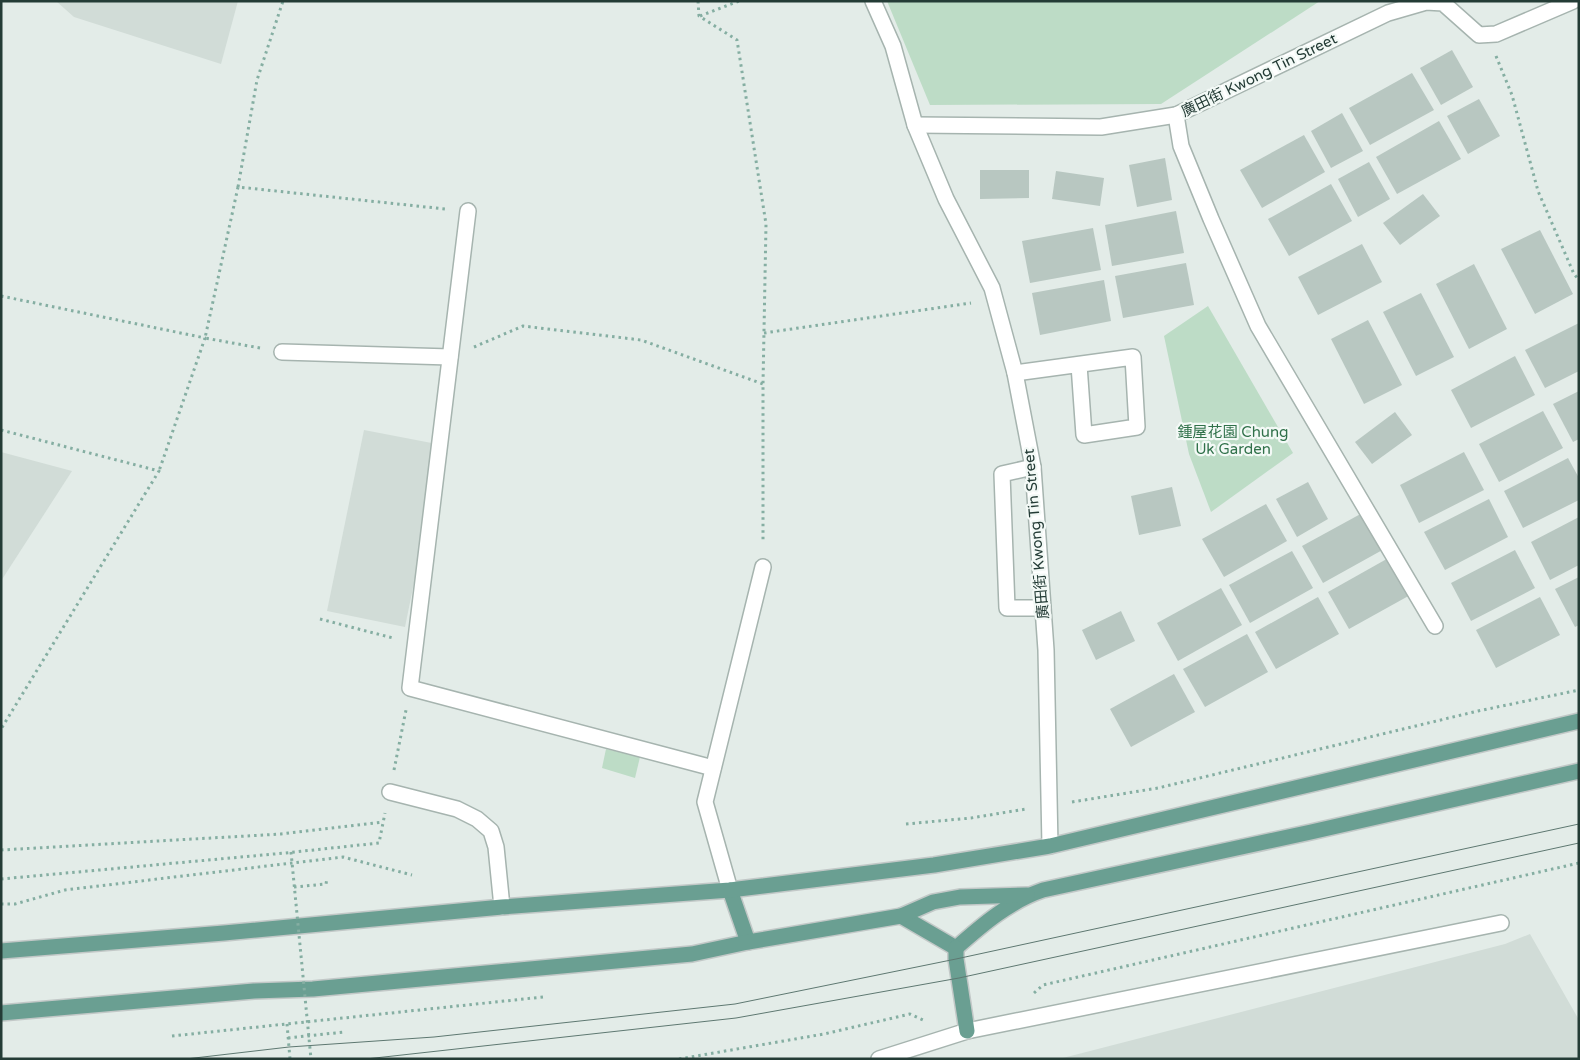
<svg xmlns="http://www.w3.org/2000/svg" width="1580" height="1060" font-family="'Varela Round','Noto Sans SC',sans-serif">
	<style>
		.built { fill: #d1dcd7 }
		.green { fill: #bddcc6 }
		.building { fill: #b8c7c1 }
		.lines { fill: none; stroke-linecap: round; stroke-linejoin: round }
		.minor-casing { stroke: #a6b4af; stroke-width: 18 }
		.major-casing { stroke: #c2c8c7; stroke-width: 18 }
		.path { stroke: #85aea2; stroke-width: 3; stroke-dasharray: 2.5 4; stroke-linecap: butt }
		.minor { stroke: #fff; stroke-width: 15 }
		.major { stroke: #6a9f92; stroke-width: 15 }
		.tram { stroke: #5e7871; stroke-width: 1 }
		.path-bridge { stroke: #85aea2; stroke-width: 3; stroke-dasharray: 2.5 4; stroke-linecap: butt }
		.labels { text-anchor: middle; stroke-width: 4.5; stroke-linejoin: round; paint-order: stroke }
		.street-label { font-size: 15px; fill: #243c36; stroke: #f3f9f6 }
		.park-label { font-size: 15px; fill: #30714a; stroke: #f3f9f6 }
	</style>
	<rect width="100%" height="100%" fill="#e3ece8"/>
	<g class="built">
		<polygon points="56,1 238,1 221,64 74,17"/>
		<polygon points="364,430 442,445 405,627 327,611"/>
		<polygon points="1,452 72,471 1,581"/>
		<polygon points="1530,934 1579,1020 1579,1059 1059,1059 1505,944"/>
	</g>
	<g class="green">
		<polygon points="887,1 1320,1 1161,104 930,105"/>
		<polygon points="1208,306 1293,453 1211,512 1189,454 1164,336"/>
		<polygon points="606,749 640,757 635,778 602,768"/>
	</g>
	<g class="building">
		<polygon points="1452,50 1473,87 1441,105 1420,68"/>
		<polygon points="1412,73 1434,110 1370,145 1349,108"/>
		<polygon points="1479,99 1500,136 1468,154 1447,116"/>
		<polygon points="1342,113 1363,151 1331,168 1311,131"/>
		<polygon points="1439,121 1461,159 1397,194 1376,157"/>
		<polygon points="1304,135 1325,172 1262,208 1240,170"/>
		<polygon points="1165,158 1172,200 1137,207 1129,165"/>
		<polygon points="1369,162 1390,199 1358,217 1338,179"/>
		<polygon points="980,170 1029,170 1029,198 980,199"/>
		<polygon points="1056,171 1104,178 1100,206 1052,199"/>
		<polygon points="1331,184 1352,221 1289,256 1268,219"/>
		<polygon points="1423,194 1440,216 1400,245 1383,223"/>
		<polygon points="1176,211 1184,253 1112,266 1105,225"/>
		<polygon points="1093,228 1101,270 1030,283 1022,241"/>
		<polygon points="1540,230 1573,294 1535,314 1501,249"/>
		<polygon points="1362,244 1382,282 1318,315 1298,277"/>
		<polygon points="1186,263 1194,305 1123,318 1115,276"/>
		<polygon points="1474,264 1507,329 1469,349 1436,284"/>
		<polygon points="1104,280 1111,321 1040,335 1032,293"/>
		<polygon points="1421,293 1454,357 1416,376 1383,312"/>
		<polygon points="1368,320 1402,385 1364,404 1331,339"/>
		<polygon points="1579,323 1579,371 1545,388 1525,350"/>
		<polygon points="1515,356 1535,395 1471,428 1451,390"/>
		<polygon points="1579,391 1579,439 1573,442 1553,404"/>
		<polygon points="1543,411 1563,448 1499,482 1479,444"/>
		<polygon points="1395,412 1412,435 1372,464 1355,442"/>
		<polygon points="1464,452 1484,490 1419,523 1400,485"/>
		<polygon points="1568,458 1579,478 1579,500 1523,528 1504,491"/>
		<polygon points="1308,482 1328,519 1297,537 1276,499"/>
		<polygon points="1172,487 1181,526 1139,535 1131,496"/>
		<polygon points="1489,499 1508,537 1445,570 1424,532"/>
		<polygon points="1266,504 1287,541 1224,577 1202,539"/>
		<polygon points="1366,511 1386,548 1323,583 1302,546"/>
		<polygon points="1579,517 1579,565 1550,580 1531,542"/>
		<polygon points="1515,550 1535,588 1471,621 1451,583"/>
		<polygon points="1292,551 1313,588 1250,623 1229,585"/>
		<polygon points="1392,556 1412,594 1349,629 1328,592"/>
		<polygon points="1579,577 1579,625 1575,627 1555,589"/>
		<polygon points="1221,588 1242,625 1178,661 1157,623"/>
		<polygon points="1318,597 1339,634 1276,669 1255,632"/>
		<polygon points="1540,597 1560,635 1496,668 1476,630"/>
		<polygon points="1121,611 1135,641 1096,660 1082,630"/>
		<polygon points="1247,634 1268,672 1205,707 1183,669"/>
		<polygon points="1174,674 1195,712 1131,747 1110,709"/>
	</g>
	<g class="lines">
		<g class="minor-casing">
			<g id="minor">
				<polyline points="873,1 893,46 915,125 946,199 992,288 1015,373 1033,467 1046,650 1050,846"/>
				<polyline points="1176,115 1181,146 1211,219 1258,326 1435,626"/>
				<polyline points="915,125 1101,127 1176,115 1388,13 1426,2 1443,3 1479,35 1496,34 1573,1"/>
				<polyline points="468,211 410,688 713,768"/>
				<polyline points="282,352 450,357"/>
				<polyline points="1015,373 1133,357 1137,427 1084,435 1079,365"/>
				<polyline points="1033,467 1002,474 1007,608 1043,608"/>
				<polyline points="390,792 457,809 477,819 491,831 496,847 502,907"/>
				<polyline points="730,890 705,802 763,567"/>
				<polyline points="879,1059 967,1031 1501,923"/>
			</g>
		</g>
		<g class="major-casing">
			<g id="major">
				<polyline points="730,890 748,942"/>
				<polyline points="901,916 956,948"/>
				<path d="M956 948C982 925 1010 901 1043 890L1311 832 1579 771"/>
				<polyline points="956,948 956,959 967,1031"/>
				<polyline points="1,951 224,933 502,907 730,890 934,865 1050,846 1579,721"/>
				<polyline points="1,1013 254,991 313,989 692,954 748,942 901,916 933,902 960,897 1027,895"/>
			</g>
		</g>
		<g class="path">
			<polyline points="698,1 699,16 737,40 766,224 763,384 763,543"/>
			<polyline points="700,16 739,1"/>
			<polyline points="1496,56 1512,95 1538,191 1574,274 1579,280"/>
			<polyline points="238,187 257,80 283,1"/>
			<polyline points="1,296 205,338 159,471"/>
			<polyline points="764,333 971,303"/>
			<polyline points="474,347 523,326 641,340 763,384"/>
			<polyline points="260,348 205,338 238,187 445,209"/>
			<polyline points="1,430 159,471 1,729"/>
			<polyline points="320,619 393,638"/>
			<polyline points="394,770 406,710"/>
			<polyline points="1072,802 1158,788 1478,711 1579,690"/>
			<polyline points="906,824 971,818 1026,809"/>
			<polyline points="1,850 281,834 383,822"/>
			<polyline points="1,879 285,853 379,843 385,813"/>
			<polyline points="294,887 326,884 327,878"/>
			<polyline points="1,904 15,904 65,890 343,857 412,875"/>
			<polyline points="1034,993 1043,985 1579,863"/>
			<polyline points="287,1024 290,1059"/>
			<polyline points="172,1036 543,997"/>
			<polyline points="288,1038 344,1032"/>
			<polyline points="679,1059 824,1034 910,1014 923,1020"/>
		</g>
		<use href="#minor" class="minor"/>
		<use href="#major" class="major"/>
		<g class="tram">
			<polyline points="186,1059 289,1047 434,1037 735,1004 956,959 1579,824"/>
			<polyline points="366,1059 736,1018 959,978 1579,843"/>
		</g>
		<polyline class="path-bridge" points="291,852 311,1059"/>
	</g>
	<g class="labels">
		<g class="street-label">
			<text transform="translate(1259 75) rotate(-26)" y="5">廣田街 Kwong Tin Street</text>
			<text transform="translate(1036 534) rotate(-95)" y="5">廣田街 Kwong Tin Street</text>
		</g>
		<g class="park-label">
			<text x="1233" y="437">鍾屋花園 Chung<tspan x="1233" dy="17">Uk Garden</tspan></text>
		</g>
	</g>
	<rect width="1580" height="1060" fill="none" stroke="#243c36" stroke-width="5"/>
</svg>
